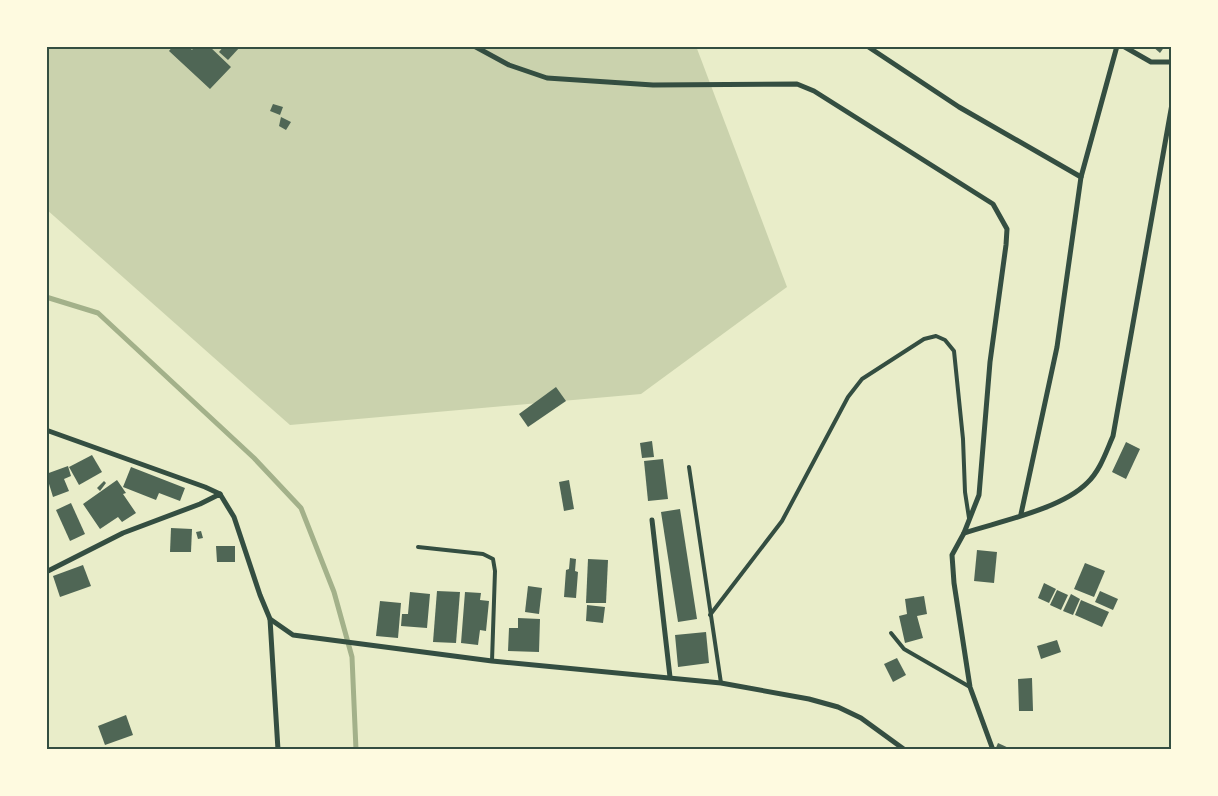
<svg xmlns="http://www.w3.org/2000/svg" width="1218" height="796" font-family="Bitter,serif">
	<style>
		.green { fill: #cad2ad }
		.lines { fill: none; stroke-linecap: round; stroke-linejoin: round }
		.stream { stroke: #a3b18a; stroke-width: 5 }
		.building { fill: #4f6655 }
		.service { stroke: #344e41; stroke-width: 4 }
		.minor { stroke: #344e41; stroke-width: 5 }
		.neatline { fill: none; stroke: #344e41; stroke-width: 2 }
	</style>
	<rect width="100%" height="100%" fill="#e9edc9"/>
	<polygon class="green" points="46,46 696,46 787,287 641,394 290,425 46,209"/>
	<g class="lines">
		<polyline class="stream" points="46,297 98,313 254,458 301,508 334,592 352,657 356,750"/>
	</g>
	<g class="building">
		<polygon points="173,46 188,46 192,50 195,46 209,46 231,67 210,89 169,51"/>
		<polygon points="224,46 239,46 240,47 228,60 219,52"/>
		<polygon points="1152,46 1165,46 1160,53"/>
		<polygon points="273,104 283,107 280,115 270,111"/>
		<polygon points="281,117 291,122 286,130 279,126"/>
		<polygon points="556,387 566,401 528,427 519,414"/>
		<polygon points="652,441 654,457 642,458 640,443"/>
		<polygon points="1126,442 1140,449 1126,479 1112,472"/>
		<polygon points="92,455 102,472 79,485 69,467"/>
		<polygon points="663,459 668,499 648,501 644,461"/>
		<polygon points="68,466 71,476 64,479 69,491 53,497 46,474"/>
		<polygon points="131,467 185,488 180,501 159,493 156,500 123,487"/>
		<polygon points="117,480 126,493 123,494 136,513 122,522 118,517 100,529 83,504"/>
		<polygon points="569,480 574,509 564,511 559,482"/>
		<polygon points="104,481 106,483 100,491 97,488"/>
		<polygon points="71,503 85,534 70,541 56,510"/>
		<polygon points="680,509 697,619 678,622 661,512"/>
		<polygon points="171,528 192,529 191,552 170,552"/>
		<polygon points="201,531 203,538 198,539 196,532"/>
		<polygon points="216,546 235,546 235,562 217,562"/>
		<polygon points="977,550 997,552 994,583 974,581"/>
		<polygon points="570,558 576,559 575,571 578,572 576,598 564,597 566,570 569,569"/>
		<polygon points="588,559 608,560 606,603 586,603"/>
		<polygon points="1085,563 1105,571 1094,597 1074,589"/>
		<polygon points="83,565 91,586 60,597 53,576"/>
		<polygon points="1044,583 1056,589 1049,603 1038,598"/>
		<polygon points="528,586 542,588 539,614 525,612"/>
		<polygon points="1057,590 1068,595 1061,610 1050,605"/>
		<polygon points="437,591 460,592 456,643 433,642"/>
		<polygon points="1100,591 1118,599 1113,610 1095,602"/>
		<polygon points="410,592 430,594 427,628 401,626 402,614 408,614"/>
		<polygon points="465,592 481,593 480,600 489,601 486,631 480,630 478,645 461,643"/>
		<polygon points="1071,594 1080,599 1073,615 1063,611"/>
		<polygon points="924,596 927,614 917,616 923,638 905,643 899,616 907,614 905,599"/>
		<polygon points="1081,600 1109,612 1102,627 1075,615"/>
		<polygon points="380,601 401,603 398,638 376,636"/>
		<polygon points="587,605 605,607 603,623 586,621"/>
		<polygon points="518,618 540,619 539,652 508,651 509,628 518,628"/>
		<polygon points="706,632 709,663 678,667 675,635"/>
		<polygon points="1057,640 1061,652 1041,659 1037,646"/>
		<polygon points="897,658 906,675 893,682 884,664"/>
		<polygon points="1032,678 1033,711 1019,711 1018,679"/>
		<polygon points="126,715 133,735 105,745 98,726"/>
		<polygon points="998,743 1013,750 995,750"/>
		<polygon points="1155,747 1155,750 1130,750 1130,748"/>
	</g>
	<g class="lines">
		<g class="service">
			<polyline points="689,467 721,683"/>
			<polyline points="418,547 483,554 493,559 495,571 492,661"/>
			<polyline points="710,615 782,521 848,397 862,379 924,339 936,336 945,340 954,351 963,439 965,492 969,518"/>
			<polyline points="891,633 904,649 970,687"/>
		</g>
		<g class="minor">
			<polyline points="474,46 509,65 547,78 653,85 797,84 814,91 993,204 1007,229 1006,245 990,362 979,495 964,533"/>
			<polyline points="867,46 959,107 1081,177"/>
			<polyline points="1123,46 1151,62 1172,62"/>
			<polyline points="46,430 205,487 220,494"/>
			<polyline points="1021,514 1057,347 1081,177 1117,46"/>
			<polyline points="652,520 670,677"/>
			<polyline points="46,572 123,533 200,504 220,494 234,517 260,595 270,619 293,635 492,661 721,683 809,699 838,707 861,718 905,750"/>
			<polyline points="270,619 278,750"/>
			<path d="M993 750 970 687 954 583 952 555 964 533C1001 521 1061 509 1087 483 1100 471 1106 452 1113 436L1172 104"/>
		</g>
	</g>
	<rect width="1218" height="796" fill="none" stroke="#fefae0" stroke-width="95"/>
	<rect x="48" y="48" width="1122" height="700" class="neatline"/>
</svg>
